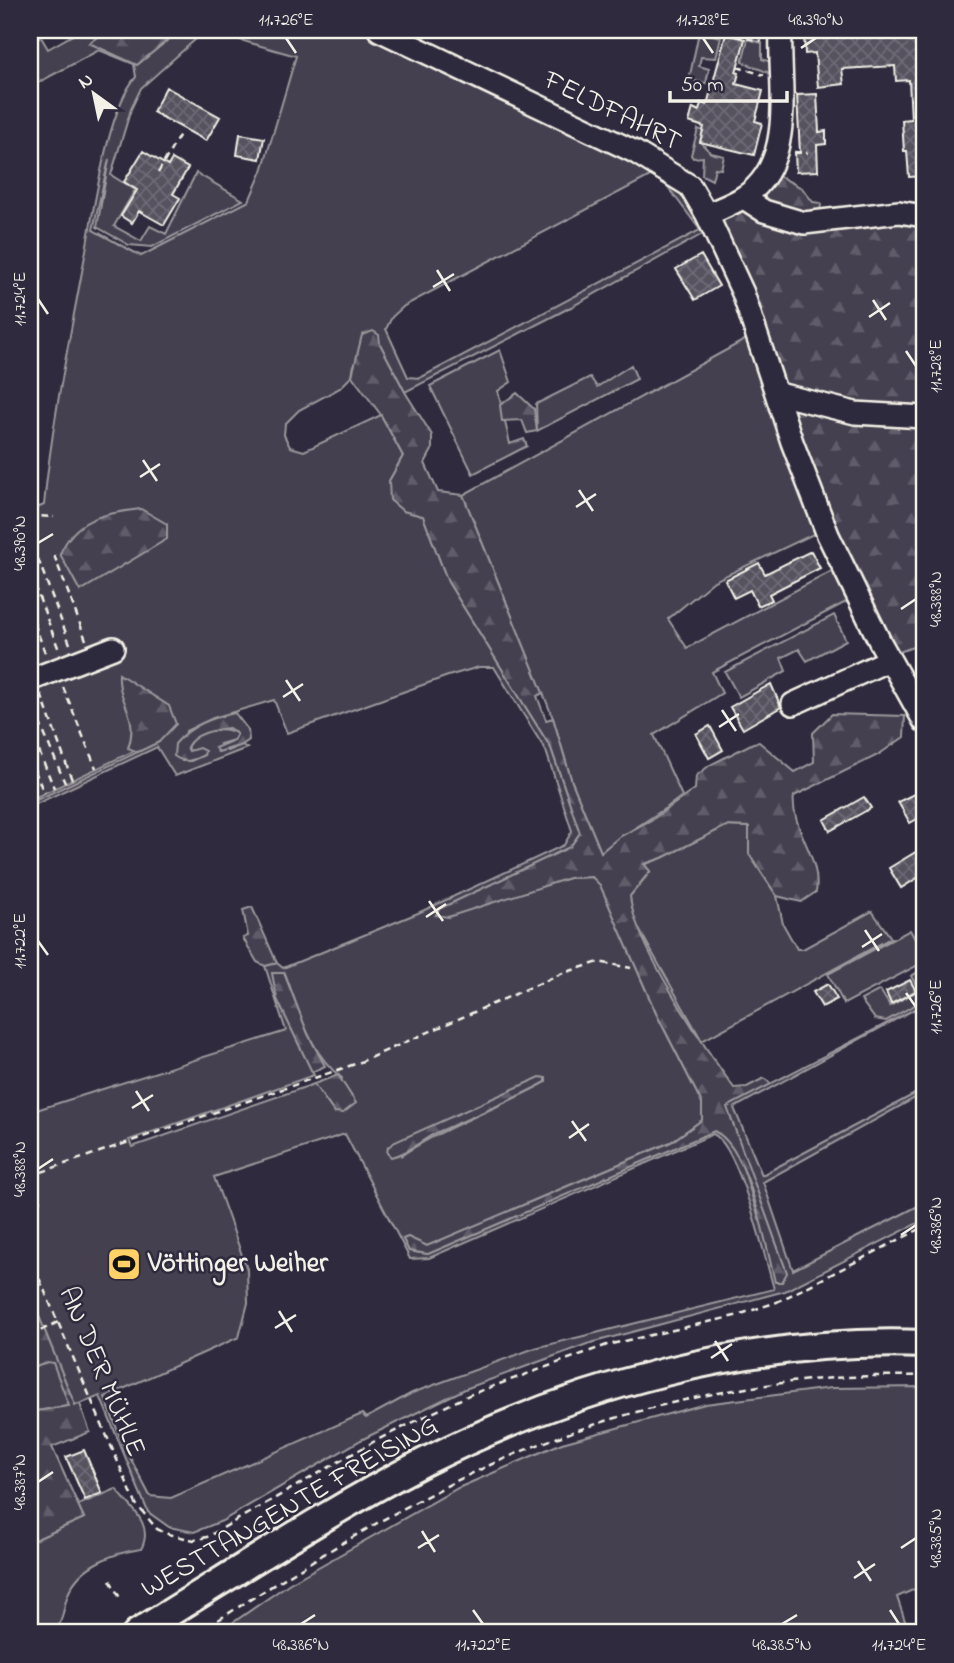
<svg xmlns="http://www.w3.org/2000/svg" width="954" height="1663" viewBox="0 0 954 1663" font-family="'Indie Flower',sans-serif">
	<style>
		.green { fill: #454050; stroke: #9c989c; stroke-width: 2; fill-rule: evenodd }
		.forest { fill: url(#forest-firs); stroke: #9c989c; stroke-width: 2 }
		.building { fill: url(#building-cross-hatch); stroke: #f4f1e8; stroke-width: 2 }
		.lines { fill: none; stroke-linecap: round; stroke-linejoin: round }
		.minor-casing { stroke: #f4f1e8; stroke-width: 26 }
		.major-casing { stroke: #f4f1e8; stroke-width: 32 }
		.path { stroke: #f4f1e8; stroke-width: 2.5; stroke-dasharray: 7 5; stroke-linecap: butt }
		.minor { stroke: #2f2a3d; stroke-width: 21 }
		.major { stroke: #2f2a3d; stroke-width: 26 }
		.ticks { fill: none; stroke: #f4f1e8; stroke-width: 2.5 }
		.labels { text-anchor: middle; dominant-baseline: central; stroke-width: 5; stroke-linejoin: round; paint-order: stroke }
		.street-label { font-size: 28px; fill: #f4f1e8; stroke: #2f2a3d }
		.poi-label { font-size: 28px; font-weight: bold; fill: #f4f1e8; stroke: #2f2a3d; text-anchor: start }
		.neatline { fill: none; stroke: #f4f1e8; stroke-width: 2.5 }
		.ticks-label { font-size: 18px; text-anchor: middle; fill: #f4f1e8 }
	</style>
	<defs>
		<pattern id="forest-firs" width="22" height="20" patternUnits="userSpaceOnUse" patternTransform="scale(1.75)"><rect width="22" height="20" fill="#454050"/><path d="M5 1l3.5 6h-7zM16 11l3.5 6h-7z" fill="#605c69"/></pattern>
		<pattern id="building-cross-hatch" width="8" height="8" patternUnits="userSpaceOnUse" patternTransform="scale(1.75)"><rect width="8" height="8" fill="#56525f"/><path d="M0 0l8 8M0 8l8-8" fill="none" stroke="#6f6b76"/></pattern>
	</defs>
	<rect width="100%" height="100%" fill="#2f2a3d"/>
	<filter id="ink" filterUnits="userSpaceOnUse"><feTurbulence type="fractalNoise" baseFrequency=".0143" numOctaves="2"/><feDisplacementMap in="SourceGraphic" scale="14" xChannelSelector="R" yChannelSelector="G"/><feConvolveMatrix kernelMatrix="1 2 1 2 8 2 1 2 1" color-interpolation-filters="sRGB"/></filter>
	<g filter="url(#ink)">
		<path class="green" d="M75,30h32l-17,13 48,21 42,-34h26l-65,58 -10,21 -20,66 24,15 -21,36 27,15 9,-15 16,8 30,-61 47,27 -91,47 -23,-2 -32,-18 12,-68 -16,71 48,26 108,-55 13,-30 34,-115 -56,-16 -6,-10h129l317,154 28,47 -137,76 -166,85 -25,-48 -26,21 -2,11 -12,12 -41,22 -14,14 -1,11 6,12 14,4 77,-36 22,41 -14,25 14,30 20,5 25,66 103,166 29,85 -10,14 -131,62 -3,6 133,-37 23,-1 8,7 56,129 46,90v17l-31,22 -244,104 -19,-9 -5,2 6,12 19,3 286,-123c30,13 34,61 46,89 9,18 18,35 27,53l-61,-166 198,-103 -190,104 28,67 162,-86v4l-161,89 30,88 131,-67v17l-139,71 -198,53 -122,45 -104,51 -139,81 -28,11 -25,-5 -21,-15 -48,-116 -20,8 -50,8v-300l256,-81 -21,-65 12,-3 6,5 135,-55 146,-68 8,-14 -26,-80 -52,-84h-15l-31,9 -161,57 -13,-33 -61,18 -27,13 -4,30h9l12,-6 -14,-3 -2,-5c8,-16 36,-23 50,-13l-3,6 -14,4 7,7 15,-6 5,3 -72,28 -18,-29 -127,60v-4l129,-61 -23,-56 -16,-11 24,64 -8,11 -106,50v-289l14,-6c8,-83 25,-163 40,-244 9,-46 23,-152 52,-184l-2,-13 -35,-14 -69,37v-44l11,-6 7,12 28,-16zM659,175l41,55 -280,148 -12,-1 -22,-48 6,-12 12,-11 246,-130zM285,973c14,37 24,80 57,105l-8,34 -20,-28 -182,63 -3,-7 185,-65 -37,-76zM546,1082c-48,27 -98,43 -144,73l5,-18zM345,1134l65,125 19,-1 284,-124c26,11 52,125 61,155l-239,59 -123,45 -46,25 -4,-4 -191,84 -21,-2 -28,-54 -17,-45 134,-60 9,-34 -1,-34 -33,-92z
			M699,32l22,5 -5,21 -15,-1 -2,9 10,3 -3,14 -17,-3z
			M748,39l14,4v16l12,4v12l-32,-13z
			M698,129l5,2 -3,11 11,11 13,3 -3,13 -6,-1 -3,12 -10,-5 1,-18 -10,1 -2,-3z
			M750,337l68,195 -104,49 -46,38 19,29 147,-78 14,31 -136,71 10,21 -68,42 28,61c-26,21 -56,35 -81,57l-29,-71 -19,-64 -90,-223z
			M500,350l11,32 -13,9 12,53 14,-5 3,7 -54,28 -43,-88z
			M631,365l6,14 -100,52 -1,-27 54,-27 7,10z
			M834,615l12,25 -39,21 -8,-12 -18,9 5,13 -47,26 -14,-25z
			M726,826l23,1v27l28,42 6,28 14,25h6l69,-38 19,27 -189,103 -71,-126 -1,-19 20,-24 -7,-7 19,-7z
			M910,930l14,25v7l-80,42 -16,-30z
			M924,969v31l-38,21 -11,-2 -14,-19 19,-10 10,16 29,-16 -8,-14z
			M924,1387v198l-27,12 12,36h-691l72,-50 168,-95 104,-45 143,-39 126,-16z
			M116,1489c13,17 39,35 25,60 -27,4 -60,15 -72,43 -6,13 -5,30 -15,41h-24v-91l54,-24 -6,-13z"/>
		<path class="forest" d="M107,30h73l-43,35 -48,-22z
			M773,173l29,15 11,14 8,1 -1,10 -28,1 -31,-13z
			M737,209l187,12v422l-33,12 -53,-111 -117,-321 5,-8z
			M373,331l6,4 1,9 25,48 27,43v15l-7,13 13,29 25,3 80,198 -6,3 9,24 7,-2 19,64 29,70 18,-15 34,-18 42,-30 1,-13 14,-11 43,-22 6,-1 36,30 19,-10 -1,-29 19,-19 73,2 -1,21 -26,18 -84,41c-4,33 28,61 22,96l-15,10 -24,-6 -28,-42v-27l-23,-1 -64,32 -18,6 6,7 -20,25c3,45 75,152 104,192l13,-1 17,-9 7,6 -44,23 60,166 -5,9h-7c-9,-36 -26,-136 -61,-151l-286,123 -19,-3 -6,-12 5,-2 19,9 244,-104 31,-22v-17l-46,-90 -56,-128 -8,-8 -23,1 -121,39 -12,-2 3,-6 131,-62 10,-14 -29,-85 -103,-166 -25,-66 -20,-5 -13,-11 -1,-19 14,-25 -22,-41 -29,-39 10,-41z
			M517,393l17,16 3,22 -10,2 -5,-13 -20,1 -2,-16z
			M141,509l26,15v15l-87,52 -20,-37c16,-38 46,-40 81,-45z
			M119,674l50,32 7,18 -17,18 -21,10 -10,-4c12,-33 -11,-46 -9,-74z
			M235,713l13,17 1,10 -7,5 -24,7 -3,-4 19,-8 3,-6 -8,-6c-15,2 -35,5 -42,19l2,4 10,-3 6,3 -1,4c-12,6 -19,9 -30,1l1,-12c16,-19 36,-26 60,-31z
			M252,907l25,56 -12,3 -8,-4 -14,-24 5,-2 -5,-26z
			M272,973h12l24,61 17,32 -13,6 -35,-73z
			M338,1075l18,28 -13,10 -9,-1 -20,-28z
			M540,1077l6,1v4c-35,19 -70,33 -106,49 -18,8 -30,22 -49,26l-4,-4 1,-6 7,-5z
			M30,1294l45,111 5,-1 10,28 -38,15 32,71 -54,24v-130l39,-6 -16,-43 -6,-1 -17,8z"/>
		<path class="building" d="M804,30h37v7l31,-1 -1,-6h53v146l-15,1 -2,-26h-3l-2,-31 9,-1 -2,-39 -13,1 -1,-15 -53,3 2,15 -26,3 -3,-34 -10,1z
			M726,34l19,5 -9,33 3,1 -3,11 27,7 -8,30 7,2 -8,32 -54,-13 4,-15 -15,-5 4,-14 6,3 2,-8 6,2z
			M166,87l54,30 -14,24 -53,-29z
			M817,94l2,38 7,-1v13l-9,1 1,26 -22,1 -1,-19h5l-3,-58z
			M240,134l24,4 -4,21 -23,-4z
			M143,151l25,15 4,-7 16,9 -15,26 7,4 -16,27 -25,-14 -7,12 -11,-7 16,-26 -13,-8z
			M701,255l18,31 -24,14 -19,-31z
			M811,551l9,17 -51,26 3,6 -14,6 -8,-16 -16,8 -9,-18 34,-17 6,11z
			M771,684l10,23 -38,22 -13,-22z
			M710,726l13,24 -14,8 -13,-24z
			M924,789v26l-14,8 -12,-21z
			M864,797l7,11 -41,23 -6,-11z
			M924,847v27l-23,14 -12,-20z
			M910,980l6,11 -25,13 -5,-12z
			M828,984l9,15 -15,8 -9,-15z
			M84,1450l18,43 -17,7 -19,-43z"/>
		<g class="lines">
			<g class="minor-casing">
				<path id="minor" d="M379,30l256,122 55,34 17,29 36,78 49,149 36,93 52,107 44,79
					M744,198l20,13 40,12 95,-11 25,4
					M707,215c11,-6 24,-10 35,-17 56,-34 36,-114 39,-168
					M779,394l76,19 69,4
					M30,680l83,-32
					M793,704l96,-44"/>
			</g>
			<g class="major-casing">
				<path id="major" d="M137,1633c95,-58 188,-120 287,-171 152,-77 329,-125 500,-118"/>
			</g>
			<path class="path" d="M735,36l27,5
				M737,67l27,8
				M794,152l14,1
				M158,173l22,-39
				M30,519l9,-3 15,1
				M54,555l32,85
				M38,559l32,85
				M30,574l29,76
				M30,612l16,43
				M30,647l4,13
				M63,687l33,81
				M41,694l31,86
				M30,700l35,83
				M30,729l24,59
				M30,759l14,34
				M30,1176l328,-113 205,-90 36,-11 32,6
				M31,1176l9,26
				M30,1257l106,247 21,25 11,5 26,6 13,-3 168,-96 94,-46 138,-50 128,-29 42,-14 147,-75
				M30,1336l30,-15
				M110,1580l10,18
				M198,1633c90,-58 182,-116 279,-162 138,-65 295,-99 447,-95"/>
			<use href="#minor" class="minor"/>
			<use href="#major" class="major"/>
		</g>
	</g>
	<path class="ticks" d="M286,38l10,15M703,38l10,15M801,48l15,-10M437,270l13,21M433,287l21,-13M38,299l10,15M873,300l13,20M869,317l21,-14M906,351l10,15M143,460l14,21M140,477l20,-13M579,490l14,21M576,507l20,-13M38,543l15,-9M901,609l15,-10M286,680l14,21M283,697l20,-13M722,710l14,21M719,727l20,-13M429,901l14,20M426,917l20,-13M865,930l14,21M38,941l10,14M862,947l20,-13M906,993l10,14M136,1091l13,20M132,1108l21,-13M572,1121l14,20M569,1138l20,-14M38,1169l15,-10M901,1235l15,-10M279,1311l13,21M275,1328l21,-13M715,1341l13,20M711,1358l21,-14M38,1482l15,-10M422,1531l13,21M418,1548l21,-13M901,1548l15,-10M858,1561l13,20M854,1578l21,-14M473,1610l10,14M890,1610l9,14M301,1624l14,-9M782,1624l15,-9"/>
	<defs>
		<g id="stadium-square" transform="scale(1.75)"><rect x="-9" y="-9" width="18" height="18" rx="4" fill="#ffd166" stroke="#2f2a3d"/><path d="M0-5a6.5 5 0 1 0 0 10a6.5 5 0 1 0 0-10ZM-3.5-1.8h7v3.6h-7Z" fill="#111"/></g>
	</defs>
	<g fill-rule="evenodd">
		<use href="#stadium-square" x="124" y="1264"/>
	</g>
	<g class="labels">
		<g class="street-label">
			<text transform="translate(612 112) rotate(26)">FELDFAHRT</text>
			<text transform="translate(101 1372) rotate(67)">AN DER MÜHLE</text>
			<text transform="translate(290 1508) rotate(-30)">WESTTANGENTE FREISING</text>
		</g>
		<g class="poi-label">
			<text x="148" y="1264">Vöttinger Weiher</text>
		</g>
	</g>
	<rect width="954" height="1663" fill="none" stroke="#2f2a3d" stroke-width="77"/>
	<g transform="translate(94 94) rotate(327)" stroke="#2f2a3d" stroke-width="5" paint-order="stroke">
	<path d="M0-5L12 26L0 18L-12 26Z" fill="#f4f1e8"/>
	<text y="-10" font-size="19" font-weight="bold" text-anchor="middle" fill="#f4f1e8">N</text>
	</g>
	<path d="M670 91v10h117v-10" fill="none" stroke="#f4f1e8" stroke-width="3.5"/>
	<text x="681" y="91" font-size="21" fill="#f4f1e8" stroke="#2f2a3d" stroke-width="5" paint-order="stroke">50 m</text>
	<rect x="38" y="38" width="878" height="1586" class="neatline"/>
	<g class="ticks-label">
		<text x="286" y="25">11.726°E</text>
		<text x="703" y="25">11.728°E</text>
		<text x="816" y="25">48.390°N</text>
		<text transform="translate(19 299) rotate(-90)" y="6">11.724°E</text>
		<text transform="translate(935 366) rotate(-90)" y="6">11.728°E</text>
		<text transform="translate(19 543) rotate(-90)" y="6">48.390°N</text>
		<text transform="translate(935 599) rotate(-90)" y="6">48.388°N</text>
		<text transform="translate(19 941) rotate(-90)" y="6">11.722°E</text>
		<text transform="translate(935 1007) rotate(-90)" y="6">11.726°E</text>
		<text transform="translate(19 1169) rotate(-90)" y="6">48.388°N</text>
		<text transform="translate(935 1225) rotate(-90)" y="6">48.386°N</text>
		<text transform="translate(19 1482) rotate(-90)" y="6">48.387°N</text>
		<text transform="translate(935 1538) rotate(-90)" y="6">48.385°N</text>
		<text x="301" y="1650">48.386°N</text>
		<text x="483" y="1650">11.722°E</text>
		<text x="782" y="1650">48.385°N</text>
		<text x="899" y="1650">11.724°E</text>
	</g>
</svg>
